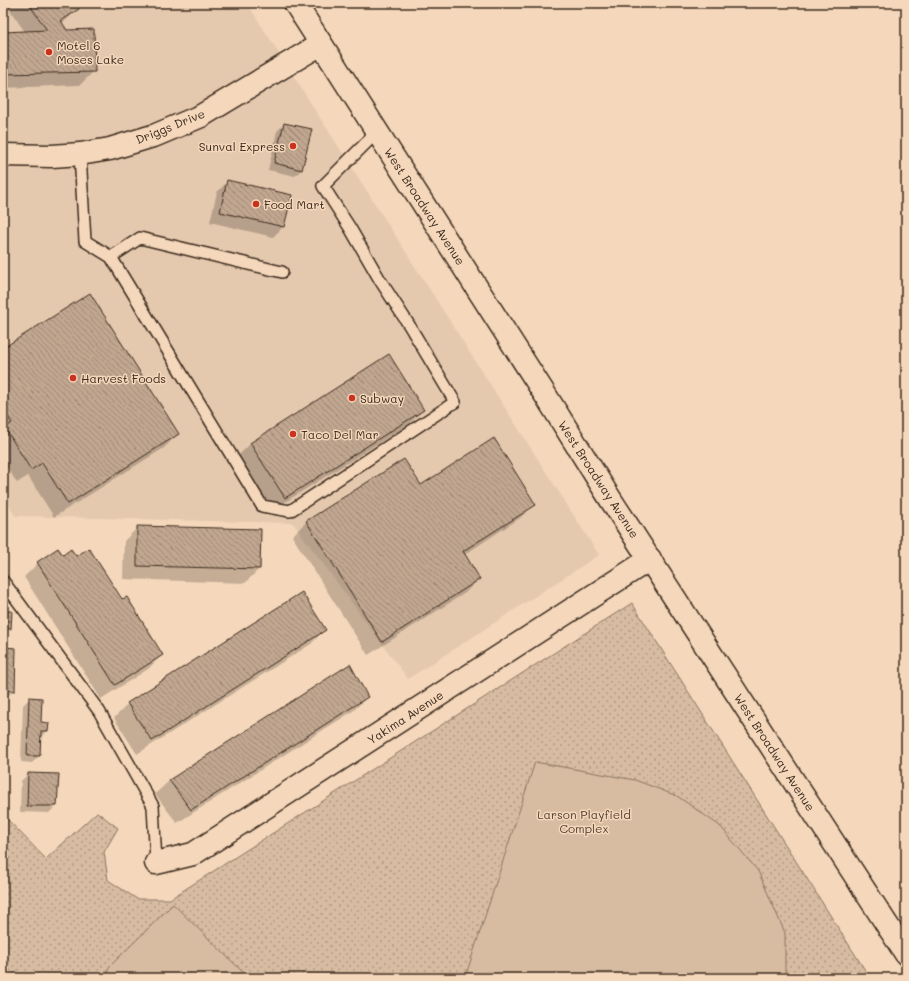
<svg xmlns="http://www.w3.org/2000/svg" width="909" height="981" viewBox="0 0 909 981" font-family="Mali,sans-serif">
	<style>
		.built { fill: #e5c9ae }
		.grass { fill: url(#grass-dots); stroke: #897360 }
		.garden { fill: #d7bca2; stroke: #897360 }
		.shadow { fill: #0003 }
		.building { fill: url(#building-back-hatch); stroke: #3b2a1e }
		.lines { fill: none; stroke-linecap: round; stroke-linejoin: round }
		.lane-casing { stroke: #3b2a1e; stroke-width: 14 }
		.street-casing { stroke: #3b2a1e; stroke-width: 25 }
		.secondary-casing { stroke: #3b2a1e; stroke-width: 25 }
		.primary-casing { stroke: #3b2a1e; stroke-width: 25 }
		.lane { stroke: #f5d8bb; stroke-width: 11 }
		.street { stroke: #f5d8bb; stroke-width: 22 }
		.secondary { stroke: #f5d8bb; stroke-width: 22 }
		.primary { stroke: #f5d8bb; stroke-width: 22 }
		.poi-dot { fill: #c8321e; stroke: #f5d8bb; stroke-width: 1.5 }
		.labels { text-anchor: middle; dominant-baseline: central; stroke-width: 3; stroke-linejoin: round; paint-order: stroke }
		.poi-label { font-size: 12px; fill: #3b2a1e; stroke: #f5d8bb; text-anchor: start }
		.street-label { font-size: 12px; fill: #3b2a1e; stroke: #f5d8bb }
		.park-label { font-size: 12px; fill: #524032; stroke: #f5d8bb }
	</style>
	<defs>
		<pattern id="grass-dots" width="8" height="8" patternUnits="userSpaceOnUse"><rect width="8" height="8" fill="#d7bca2"/><path d="M2 2h.1M6 6h.1" fill="none" stroke="#b09983" stroke-width="1.8" stroke-linecap="round"/></pattern>
		<pattern id="building-back-hatch" width="6" height="6" patternUnits="userSpaceOnUse"><rect width="6" height="6" fill="#c1a790"/><path d="M-1 5l2 2M0 0l6 6M5-1l2 2" fill="none" stroke="#9e8875"/></pattern>
	</defs>
	<rect width="100%" height="100%" fill="#f5d8bb"/>
	<filter id="ink" filterUnits="userSpaceOnUse"><feTurbulence type="fractalNoise" baseFrequency=".025" numOctaves="2"/><feDisplacementMap in="SourceGraphic" scale="8" xChannelSelector="R" yChannelSelector="G"/><feConvolveMatrix kernelMatrix="1 2 1 2 8 2 1 2 1" color-interpolation-filters="sRGB"/></filter>
	<g filter="url(#ink)">
		<path class="built" d="M3,3h244l352,552 -191,124 -115,-156 -278,-7 -12,-22z"/>
		<path class="grass" d="M632,603l238,375h-867v-159h4l39,40 51,-47 21,16 -14,24 4,28 29,19h33z"/>
		<path class="garden" d="M535,762l100,18 42,16 43,30 38,45 27,62v45h-320z
			M173,904l76,74h-144l5,-12z"/>
		<path class="shadow" d="M5,3h69l4,6 -16,15 32,47 -14,14 -77,3v-55l22,-1z
			M284,124l18,45 -7,7 -27,-6 9,-39z
			M228,181l56,45 -11,11 -63,-15 7,-30z
			M3,349l175,85 -14,14 -110,69 -26,-41 -11,7 -14,-22z
			M423,410l-14,14 -138,87 -34,-54 14,-14z
			M404,460l16,26 114,18 -14,14 -56,37 15,24 -14,14 -97,62 -76,-119 14,-14z
			M138,527l121,42 -14,14 -122,-4 1,-38z
			M62,556l60,45 40,54 -14,14 -47,30 -77,-122 14,-14z
			M3,612l7,16 -7,8z
			M324,630l-13,14 -174,110 -23,-36 14,-14z
			M3,648l11,42 -9,9 -2,26z
			M350,666l17,31 -14,14 -176,112 -22,-29 14,-13z
			M30,698l10,25 7,8 -7,7 -1,18 -7,7 -11,-1 2,-57z
			M28,774l30,1 -2,31 -7,7 -29,-1 1,-31z"/>
		<path class="building" d="M28,3h47l4,6 -18,12 6,9 27,-1 1,43 -92,2v-42l44,-2z
			M284,123l28,6 -10,41 -28,-7z
			M227,180l65,15 -8,32 -64,-15z
			M90,293l89,141 -111,70 -26,-41 -11,7 -26,-42 7,-5 -9,-14v-61z
			M389,354l35,56 -139,88 -35,-55z
			M494,438l42,67 -73,46 17,28 -98,63 -76,-121 98,-62 17,26z
			M137,526l124,3 -1,40 -123,-3z
			M58,548l5,7 8,-6 5,7 13,-8 33,51 5,-2 36,58 -48,30 -78,-123z
			M302,592l24,38 -174,111 -25,-38z
			M3,611h9l-1,18 -8,-1z
			M3,647l13,1 -1,43 -9,-1 -1,35h-2z
			M350,664l18,33 -177,113 -22,-30z
			M29,697l13,1 -1,24 8,1 -1,8h-7l-1,25h-13z
			M28,773l31,1 -2,32h-30z"/>
		<g class="lines">
			<g class="lane-casing">
				<path id="lane" d="M80,154l5,87 26,16 151,249 28,5 165,-109 -46,-77 -29,-45 -30,-52 -27,-42 54,-54
					M111,257l29,-19 142,34
					M3,581l96,130 54,95 3,57"/>
			</g>
			<g class="street-casing">
				<path id="street" d="M156,863l37,-9 457,-295"/>
			</g>
			<g class="secondary-casing">
				<path id="secondary" d="M3,155l49,1 28,-2 30,-5 46,-14 45,-19 120,-72"/>
			</g>
			<g class="primary-casing">
				<path id="primary" d="M295,3l251,393 65,104 295,454"/>
			</g>
			<use href="#lane" class="lane"/>
			<use href="#street" class="street"/>
			<use href="#secondary" class="secondary"/>
			<use href="#primary" class="primary"/>
		</g>
	</g>
	<g class="poi-dot">
		<circle cx="49" cy="52" r="4"/>
		<circle cx="293" cy="146" r="4"/>
		<circle cx="256" cy="204" r="4"/>
		<circle cx="73" cy="378" r="4"/>
		<circle cx="352" cy="398" r="4"/>
		<circle cx="293" cy="434" r="4"/>
	</g>
	<g class="labels">
		<g class="poi-label">
			<text x="57" y="45">Motel 6<tspan x="57" dy="14">Moses Lake</tspan></text>
			<text x="285" y="146" text-anchor="end">Sunval Express</text>
			<text x="264" y="204">Food Mart</text>
			<text x="81" y="378">Harvest Foods</text>
			<text x="360" y="398">Subway</text>
			<text x="301" y="434">Taco Del Mar</text>
		</g>
		<g class="street-label">
			<text transform="translate(170 126) rotate(-22)">Driggs Drive</text>
			<text transform="translate(425 206) rotate(57)">West Broadway Avenue</text>
			<text transform="translate(599 479) rotate(57)">West Broadway Avenue</text>
			<text transform="translate(405 717) rotate(-33)">Yakima Avenue</text>
			<text transform="translate(775 752) rotate(57)">West Broadway Avenue</text>
		</g>
		<g class="park-label">
			<text x="584" y="814">Larson Playfield<tspan x="584" dy="14">Complex</tspan></text>
		</g>
	</g>
	<rect width="909" height="981" fill="none" stroke="#f5d8bb" stroke-width="16"/>
	<rect x="8" y="8" width="893" height="965" fill="none" stroke="#3b2a1e" stroke-width="1.5" filter="url(#ink)"/>
</svg>
